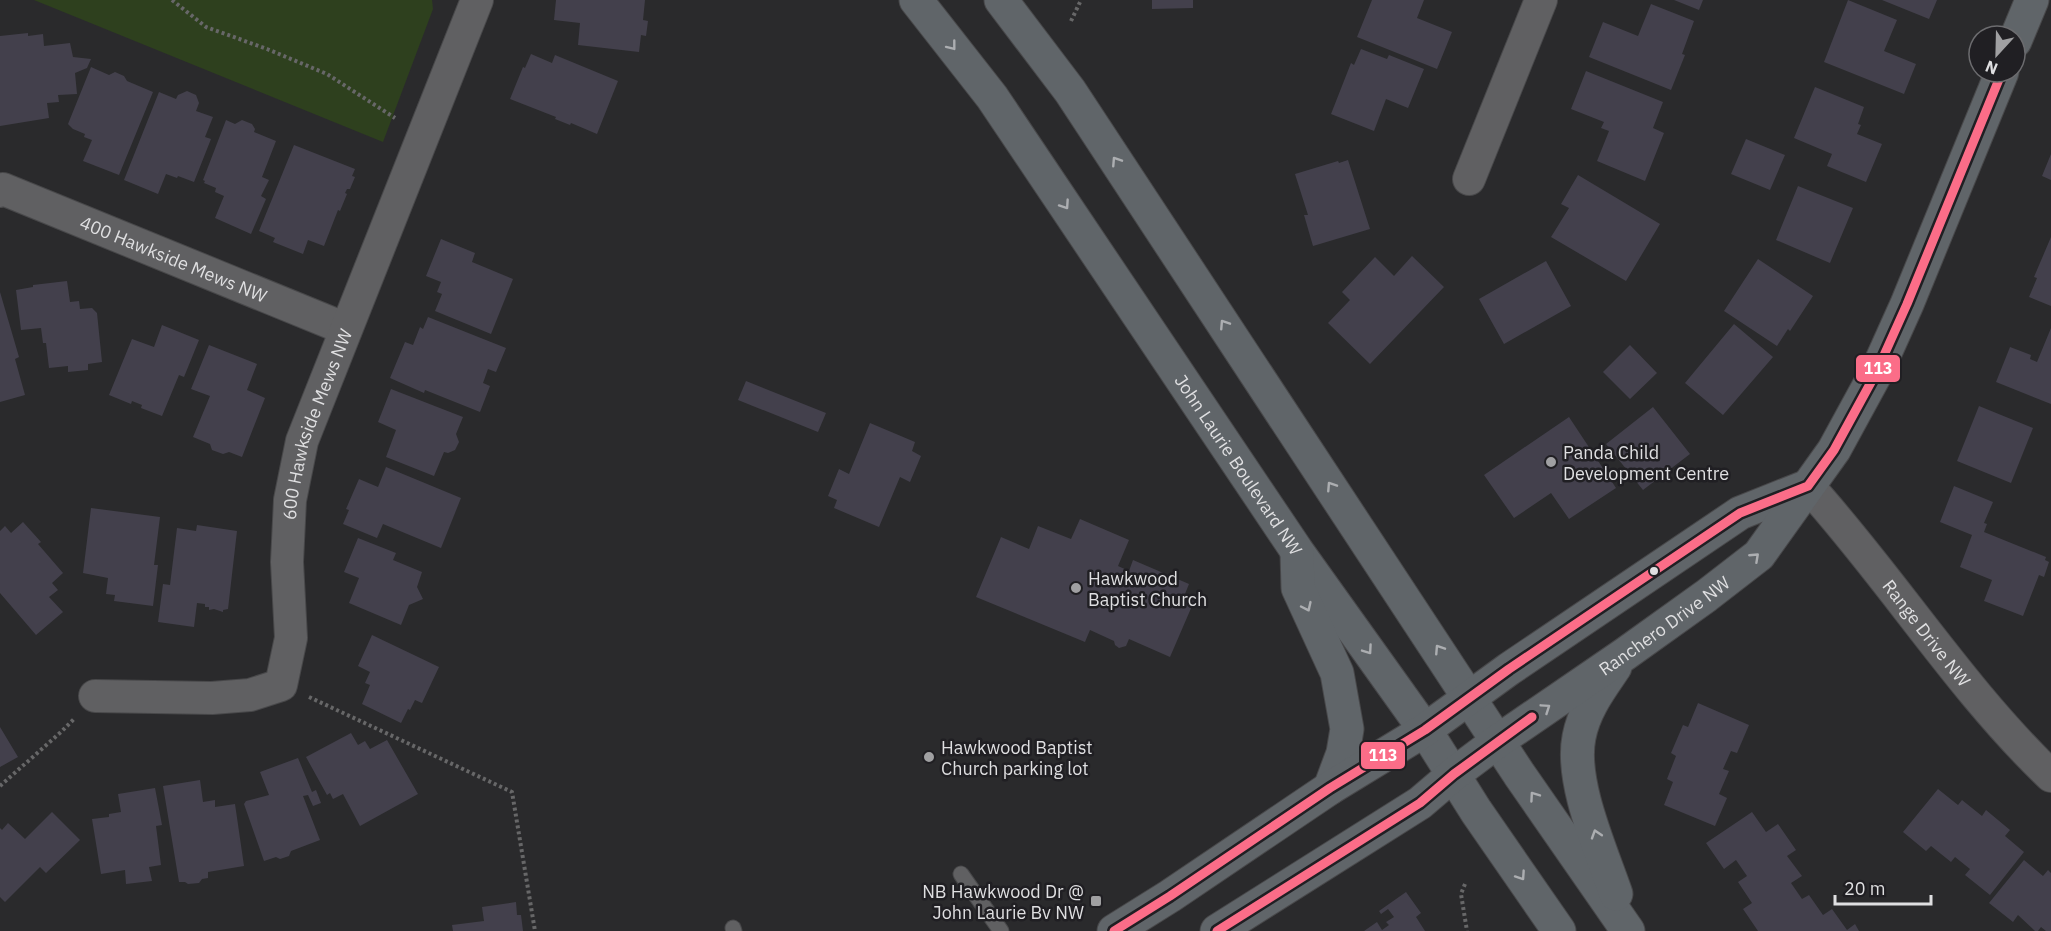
<svg xmlns="http://www.w3.org/2000/svg" width="2051" height="931" viewBox="0 0 2051 931" font-family="'IBM Plex Sans',sans-serif">
	<style>
		.green { fill: #2e401e }
		.building { fill: #43404c }
		.lines { fill: none; stroke-linecap: round; stroke-linejoin: round }
		.lane-casing { stroke: #48484a; stroke-width: 17 }
		.street-casing { stroke: #48484a; stroke-width: 34 }
		.secondary-casing { stroke: #48484a; stroke-width: 35 }
		.path { stroke: #676768; stroke-width: 4; stroke-dasharray: 3 3; stroke-linecap: butt }
		.lane { stroke: #606062; stroke-width: 15 }
		.street { stroke: #606062; stroke-width: 32 }
		.secondary { stroke: #606569; stroke-width: 33 }
		.bus-1-casing { stroke: #201f23; stroke-width: 14 }
		.bus-1 { stroke: #fb6d88; stroke-width: 9 }
		.oneway { stroke: #acaeb1 }
		.poi-dot { fill: #a0a0a2; stroke: #201f23; stroke-width: 2 }
		.bus-dot { fill: #dfdfe1; stroke: #201f23; stroke-width: 2 }
		.labels { text-anchor: middle; dominant-baseline: central; stroke-width: 5; stroke-linejoin: round; paint-order: stroke }
		.street-label { font-size: 18px; fill: #dfdfe1; stroke: #201f23 }
		.poi-label { font-size: 18px; fill: #dfdfe1; stroke: #201f23; text-anchor: start }
		.line-badge { stroke: #201f23; stroke-width: 2 }
		.badge-label { font-size: 16px; text-anchor: middle; font-weight: bold; fill: #fff }
	</style>
	<rect width="100%" height="100%" fill="#2a2a2c"/>
	<path class="green" d="M34,0h398l1,9 -50,133z"/>
	<path class="building" d="M556,0h89l-2,20 5,1 -2,15 -5,-1 -2,17 -61,-7 2,-22 -26,-3z
		M1152,0h41v8l-41,1z
		M1372,0h52l-7,18 35,14 -15,37 -80,-32z
		M1674,0h29l-4,10z
		M1848,0l49,20 -13,31 32,13 -12,30 -80,-32z
		M1882,0h55l-8,19z
		M1651,4l43,17 -12,33 3,1 -14,35 -82,-33 14,-35 35,14z
		M28,33v3l15,-2 1,12 26,-3 3,14 18,2 -4,9 -12,5 2,21 -19,1 1,7 -12,1 2,15 -49,8v-90z
		M1361,49l26,10 2,-4 35,14 -16,39 -22,-9 -12,32 -43,-17 20,-51 3,2z
		M531,54l21,9 3,-8 63,26 -21,53 -26,-11 -1,2 -15,-6 1,-2 -46,-18 13,-32 2,1z
		M91,67l18,8 6,-3 9,4 3,5 26,11 -34,83 -36,-14 9,-21 -8,-3 1,-3 -12,-5 -5,-5z
		M1586,71l77,31 -10,26 11,5 -19,48 -48,-20 12,-30 -8,-3 3,-6 -33,-13z
		M1815,87l49,20 -6,17 3,1 -4,9 25,10 -16,38 -39,-16 5,-12 -38,-16z
		M187,91l9,4 3,8 -3,8 17,6 -8,20 6,2 -17,43 -16,-6 -1,2 -11,-4 -8,20 -34,-14 35,-88 17,7 2,-4z
		M226,120l9,4 7,-4 10,4 3,5 -1,3 22,9 -14,36 7,3 -8,16 5,3 -15,35 -36,-16 9,-22 -9,-4 1,-4 -12,-5 1,-2 -2,-1z
		M1746,139l39,16 -15,35 -39,-16z
		M294,145l61,24 -3,7 3,1 -5,12h-3l-2,4 2,1 -7,17 -2,-1 -14,36 -16,-6 -5,14 -30,-12 2,-4 -16,-7z
		M2051,154v26l-9,-4z
		M1348,160l22,69 -57,17 -9,-31h4l-13,-41 43,-13 1,2z
		M1578,175l82,49 -34,57 -75,-44 18,-29 -8,-4z
		M1798,186l55,22 -23,55 -54,-23z
		M2051,237v69l-22,-9 8,-19 -3,-1z
		M441,239l34,14 -3,9 41,17 -22,55 -56,-23 7,-17 -5,-2 4,-10 -15,-6z
		M1412,256l32,31 -74,77 -42,-41 22,-23 -8,-8 33,-35 19,19z
		M1758,259l55,37 -23,35 -2,-2 -11,17 -53,-35z
		M1546,261l25,45 -67,38 -25,-45z
		M67,281l3,21 9,-1 1,8 12,-1 5,5 5,49 -14,2v6l-20,2v-6l-19,2 -3,-25h-3l-2,-15 -20,2 -5,-40 17,-3v-2z
		M0,292l19,65 -4,2 10,36 -25,7z
		M428,317l78,31 -10,24 -8,-3 -5,14 7,3 -10,26 -55,-22 -1,3 -34,-15 15,-36 8,3 7,-18 3,2z
		M1734,324l39,33 -50,58 -38,-32z
		M162,325l37,15 -15,37 -5,-2 -17,41 -21,-8 1,-3 -10,-4 -1,3 -22,-9 23,-56 22,8z
		M2051,328v76l-55,-22 14,-35 21,8 -1,4 7,3z
		M209,345l48,19 -10,26 18,8 -23,59 -13,-5 -6,2 -11,-4 -2,-6 -17,-7 17,-41 -19,-7z
		M1630,345l27,28 -27,26 -27,-27z
		M746,381l80,32 -8,19 -80,-32z
		M391,389l72,28 -7,17 3,8 -4,8 -7,3 -4,-1 -10,24 -48,-19 10,-27 -18,-8z
		M1979,406l54,22 -22,55 -54,-22z
		M1653,407l37,47 -47,36 -37,-46z
		M1569,417l47,71 -47,31 -18,-26 -37,25 -30,-43z
		M870,423l45,19 -3,9 9,5 -11,26 -10,-5 -21,50 -45,-19 3,-8 -9,-4 11,-27 10,5z
		M386,467l75,31 -20,50 -58,-24 -6,14 -34,-14 6,-14 -3,-1 13,-30 19,8z
		M1954,486l39,16 -9,21 3,1 -3,8 62,25 -1,3 4,2 -5,15 -5,-2 -16,41 -39,-15 8,-21 -32,-13 12,-32 -32,-13z
		M91,508l69,9 -6,48h4l-5,41 -39,-5 1,-6 -9,-1 2,-16 -25,-5z
		M1080,519l49,21 -11,26 11,5 4,-11 56,24 -4,10 10,5 -25,58 -41,-18 -3,7 -7,2 -4,-3 -1,-4 -24,-11 -5,12 -109,-45 25,-60 28,12 9,-23 33,13z
		M23,522l18,20 -3,2 25,29 -11,10 6,7 -9,7 14,15 -27,23 -36,-42v-62l5,-5 6,7z
		M197,525l40,6 -9,78 -5,1v2l-9,-3 -5,1v-3h-4v-3l-8,-1 -3,24 -36,-5 5,-38 7,1 7,-57 19,3z
		M358,538l38,15 -3,7 29,12 -5,15 6,12 -14,6 -8,20 -52,-22 10,-25 -15,-6z
		M372,635l67,32 -17,36 -7,-3 -5,10 -2,-1 -7,14 -39,-19 8,-19 -5,-2 5,-11 -12,-6z
		M1698,703l51,22 -12,28 -6,-2 -8,18 6,2 -10,23 8,4 -12,28 -51,-21 9,-23 -6,-3 9,-23 -5,-3 12,-28 5,2z
		M0,727l18,30 -18,10z
		M351,733l7,12 7,-4 5,8 17,-9 31,54 -58,32 -17,-32 -10,5 -3,-6 -3,2 -21,-38z
		M298,758l14,34 4,-2 5,13 -8,3 -5,-11 -5,1 17,44 -29,11 -2,5 -9,3 -4,-2 -12,4 -20,-57 2,-3 23,-6 -9,-23z
		M200,780l3,22 12,-2v7l20,-3 9,62 -36,6v6l-6,1 -3,4 -11,1 -3,-2h-6l-16,-96z
		M155,788l7,37 -6,1 5,39 -12,2 3,14 -26,3 -1,-14 -24,4 -9,-55 17,-2v-3l12,-2 -3,-18z
		M1938,789l20,16 4,-5 20,16 4,-6 24,20 -5,6 19,16 -34,43 -25,-20 5,-6 -15,-12 -4,5 -20,-16 -5,5 -23,-19z
		M52,812l28,28 -34,33 -6,-6 -35,35 -5,-5v-69l2,2 6,-7 17,16z
		M1752,812l14,20 12,-8 18,26 -9,6 15,20 -11,7 11,16 7,-4 14,20 9,-6 15,21 8,-6 4,7h-101l-15,-22 9,-6 -14,-21 9,-6 -11,-16 -12,9 -18,-26z
		M2024,860l19,16 5,-6 3,3v58h-5l-5,-4 -3,4h-3l-17,-16 -5,7 -24,-19z
		M1406,892l15,21 -5,4 9,14h-61l13,-9 5,8 7,-5 -3,-3 8,-5 -6,-8 -7,5 -2,-3z
		M516,902l1,13h4l2,16h-70l-1,-6 32,-4 -2,-14z"/>
	<g class="lines">
		<g class="lane-casing">
			<path id="lane" d="M961,874l40,57
				M733,928l1,3"/>
		</g>
		<g class="street-casing">
			<g id="street">
				<path d="M1469,179l72,-179"/>
				<path id="s1" d="M0,191l3,-2 343,140"/>
				<path id="s2" d="M1808,486c85,94 152,203 243,290"/>
				<path id="s3" d="M95,696l117,2 38,-3 31,-10 10,-47 -4,-76 3,-62 12,-59 175,-441"/>
			</g>
		</g>
		<g class="secondary-casing">
			<g id="secondary">
				<path id="s4" d="M916,0l76,97 305,454 128,179 51,81 83,120"/>
				<path d="M1001,0l69,91 449,683 109,157"/>
				<path d="M2015,41l17,-41"/>
				<path d="M1297,553l1,35 39,85 10,56 -4,24 -13,35"/>
				<path d="M1615,667c-15,22 -31,43 -36,70 -9,45 22,113 37,157"/>
				<path d="M1114,931l56,-35 160,-108 95,-58 84,-61 231,-156 68,-27"/>
				<path id="s5" d="M1217,931l203,-128 34,-29 44,-33 127,-87 81,-58 53,-41 75,-105 42,-77 31,-69 95,-232"/>
			</g>
		</g>
		<path class="path" d="M172,0l34,27 61,22 60,25 68,44
			M1071,21l10,-21
			M309,697l203,95 23,139
			M0,786l61,-54 13,-13
			M1465,884l-4,10 6,37"/>
		<use href="#lane" class="lane"/>
		<use href="#street" class="street"/>
		<use href="#secondary" class="secondary"/>
		<g class="bus-1-casing">
			<path id="bus-1" d="M1114,931l56,-35 160,-108 95,-58 84,-61 231,-156 68,-27 26,-36 42,-77 31,-69 95,-232
				M1217,931l203,-128 34,-29 78,-57"/>
		</g>
		<use href="#bus-1" class="bus-1"/>
	</g>
	<defs><path id="oneway-chevron" d="M-2-3.5L2.5 0L-2 3.5" fill="none" stroke-width="1.6" stroke-linecap="round" stroke-linejoin="round" transform="scale(1.5)"/></defs>
	<g class="oneway">
		<use href="#oneway-chevron" transform="translate(952 46) rotate(52)"/>
		<use href="#oneway-chevron" transform="translate(1116 161) rotate(-123)"/>
		<use href="#oneway-chevron" transform="translate(1065 205) rotate(56)"/>
		<use href="#oneway-chevron" transform="translate(1224 324) rotate(-123)"/>
		<use href="#oneway-chevron" transform="translate(1331 486) rotate(-123)"/>
		<use href="#oneway-chevron" transform="translate(1755 557) rotate(-43)"/>
		<use href="#oneway-chevron" transform="translate(1307 607) rotate(65)"/>
		<use href="#oneway-chevron" transform="translate(1439 649) rotate(-123)"/>
		<use href="#oneway-chevron" transform="translate(1368 650) rotate(55)"/>
		<use href="#oneway-chevron" transform="translate(1546 708) rotate(-34)"/>
		<use href="#oneway-chevron" transform="translate(1534 796) rotate(-125)"/>
		<use href="#oneway-chevron" transform="translate(1596 834) rotate(-108)"/>
		<use href="#oneway-chevron" transform="translate(1521 876) rotate(56)"/>
	</g>
	<g class="poi-dot">
		<circle cx="1551" cy="462" r="6"/>
		<circle cx="1076" cy="588" r="6"/>
		<circle cx="929" cy="757" r="6"/>
		<rect x="1090" y="895" width="12" height="12" rx="3"/>
	</g>
	<circle class="bus-dot" cx="1654" cy="571" r="5"/>
	<g class="labels">
		<g class="street-label">
			<text stroke="none"><textPath href="#s1" startOffset="188">400 Hawkside Mews NW</textPath></text>
			<text stroke="none"><textPath href="#s3" startOffset="454">600 Hawkside Mews NW</textPath></text>
			<text stroke="none"><textPath href="#s4" startOffset="566">John Laurie Boulevard NW</textPath></text>
			<text stroke="none"><textPath href="#s5" startOffset="542">Ranchero Drive NW</textPath></text>
			<text stroke="none"><textPath href="#s2" startOffset="189">Range Drive NW</textPath></text>
		</g>
		<g class="poi-label">
			<text x="1563" y="452">Panda Child<tspan x="1563" dy="21">Development Centre</tspan></text>
			<text x="1088" y="578">Hawkwood<tspan x="1088" dy="21">Baptist Church</tspan></text>
			<text x="941" y="747">Hawkwood Baptist<tspan x="941" dy="21">Church parking lot</tspan></text>
			<text x="1084" y="891" text-anchor="end">NB Hawkwood Dr @<tspan x="1084" dy="21">John Laurie Bv NW</tspan></text>
		</g>
	</g>
	<g class="line-badge">
		<rect x="1855" y="354" width="46" height="29" rx="6" fill="#fb6d88"/>
		<rect x="1360" y="741" width="46" height="29" rx="6" fill="#fb6d88"/>
	</g>
	<g class="badge-label">
		<text x="1878" y="374">113</text>
		<text x="1383" y="761">113</text>
	</g>
	<g transform="translate(1997 54) rotate(202)"><circle r="28" fill="#201f23" stroke="#6c6c6f" stroke-width="1.5"/>
	<path d="M0-4.5L10 22L0 15L-10 22Z" fill="#a0a0a2"/>
	<text y="-9" font-size="16" font-weight="bold" text-anchor="middle" fill="#dfdfe1">N</text>
	</g>
	<path d="M1835 895v9h96v-9" fill="none" stroke="#dfdfe1" stroke-width="3"/>
	<text x="1844" y="895" font-size="18" fill="#dfdfe1" stroke="#201f23" stroke-width="4.5" paint-order="stroke">20 m</text>
</svg>
